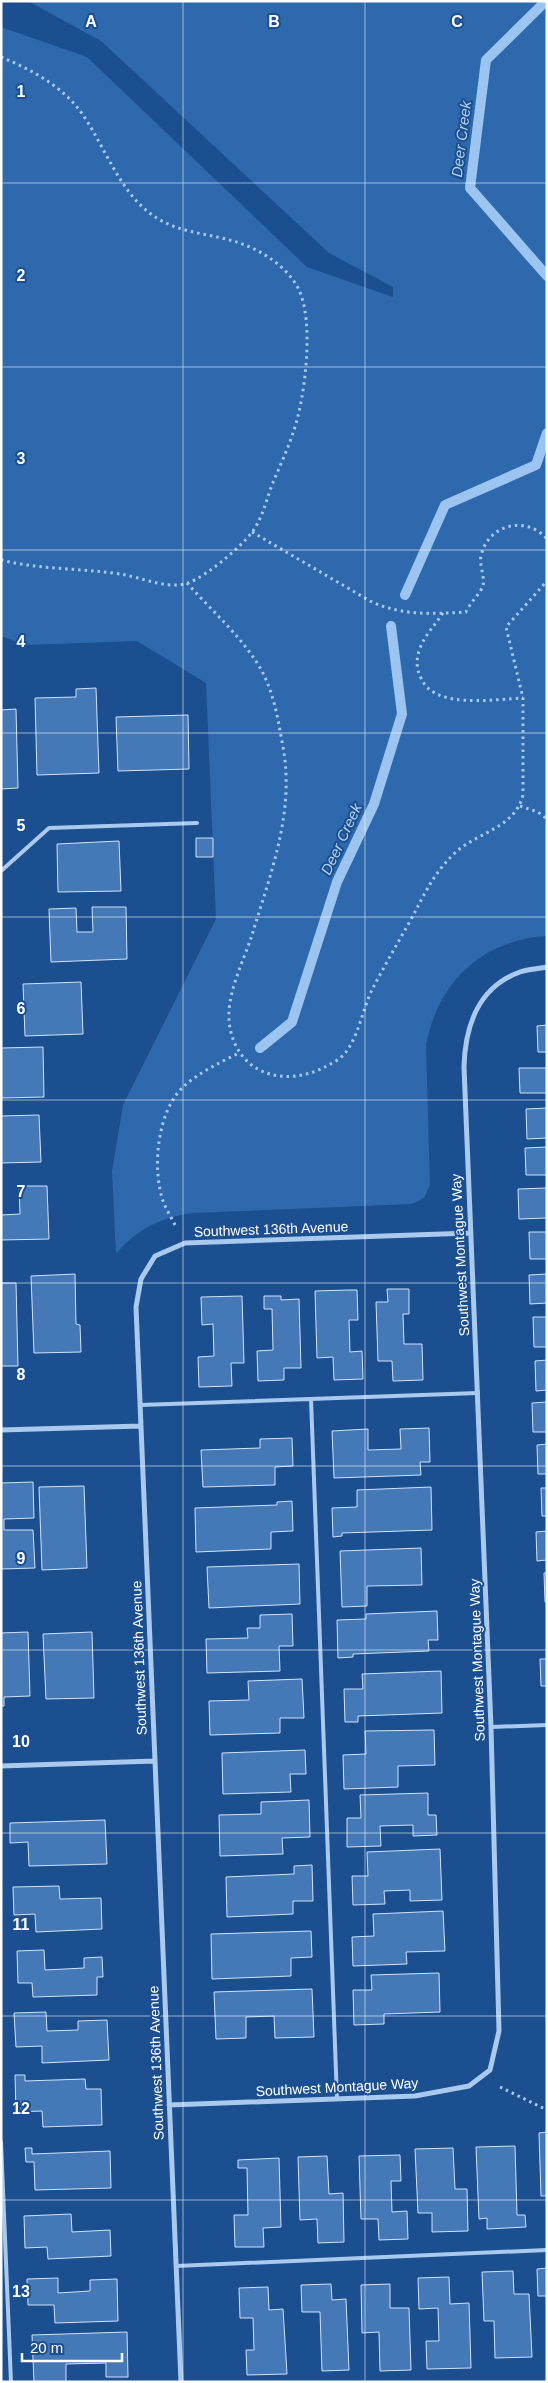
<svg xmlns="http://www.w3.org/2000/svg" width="548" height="2383" viewBox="0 0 548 2383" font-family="Arial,sans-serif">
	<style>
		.green { fill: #2e69ad }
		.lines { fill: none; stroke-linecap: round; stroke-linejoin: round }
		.stream { stroke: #9cc4f0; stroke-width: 10 }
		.building { fill: #4478b7; stroke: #cfe3fa }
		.path { stroke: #a9c9ee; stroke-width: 3; stroke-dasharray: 2.5 4; stroke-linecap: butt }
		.service { stroke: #a9c9ee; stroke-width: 4 }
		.minor { stroke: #a9c9ee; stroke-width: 5 }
		.grid { fill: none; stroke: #fff; stroke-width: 1; stroke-opacity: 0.55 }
		.labels { text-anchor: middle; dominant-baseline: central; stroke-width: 4; stroke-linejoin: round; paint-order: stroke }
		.street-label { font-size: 14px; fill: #fff; stroke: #1b4f8f }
		.water-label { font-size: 15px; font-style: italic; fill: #b5d3f5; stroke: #1b4f8f }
		.grid-label { font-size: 16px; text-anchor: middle; font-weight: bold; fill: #fff; stroke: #1b4f8f; stroke-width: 4; stroke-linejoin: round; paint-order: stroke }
	</style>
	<rect width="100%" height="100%" fill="#1b4f8f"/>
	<path class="green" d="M28,1h519v935c-65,4 -109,46 -121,109l4,140 -6,13 -12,6 -219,9c-32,4 -56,16 -77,41l-4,-83 11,-66 93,-186 -10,-236 -69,-42 -112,4 -24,-9v-609l86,30 220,210 86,30v-10l-64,-34 -228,-212z"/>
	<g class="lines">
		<path class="stream" d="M546,1l-60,59 -16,128 77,88
			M405,595l40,-90 91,-40 11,-32
			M260,1048l32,-26 45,-140 37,-78 28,-90 -11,-88"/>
	</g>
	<path class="building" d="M96,688l3,85 -62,2 -2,-77 41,-1v-8z
		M16,709l2,79 -17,1v-79z
		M188,715l1,54 -71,2 -2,-54z
		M196,838h17v19h-17z
		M119,841l2,50 -63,1 -1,-48z
		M92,907h34l1,52 -76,3 -2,-53 27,-1 1,24h16z
		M81,982l2,52 -58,2 -2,-52z
		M547,1025v27h-9l-1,-26z
		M43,1047l1,50 -43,1v-50z
		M519,1068h28v25h-27z
		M547,1108v30l-20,1 -1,-30z
		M39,1115l2,47 -40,1v-47z
		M547,1147v28h-21l-1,-27z
		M19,1186h28l2,53 -48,1v-25l19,-1z
		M547,1188v30l-28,1 -1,-30z
		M529,1232h18v27h-17z
		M75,1274l1,50 4,1 1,27 -47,1 -3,-77z
		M547,1274v29l-17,1 -1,-29z
		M1,1283h15l2,83h-17z
		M387,1289h22v25h-6l1,30h18l1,36 -30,1 -1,-20h-14l-2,-59h12z
		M348,1290h9l1,30h-9l1,32 12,-1 1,28 -29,1 -1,-23 -16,1 -2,-67z
		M242,1296l2,67h-13l1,23 -33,1 -1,-30 16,-1 -1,-32 -11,1 -1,-28z
		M264,1296h17v4l18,-1 2,69h-17v12l-26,1 -1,-30 16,-1 -1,-41h-8z
		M533,1317h14v30h-13z
		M547,1360v30l-11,1 -1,-30z
		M547,1402v30h-14l-1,-29z
		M429,1428l1,34h-10l1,13 -87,3 -2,-47 36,-2v21l33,-1 -1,-20z
		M292,1438l1,28 -18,1v18l-72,2 -2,-37 59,-2v-9z
		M547,1444v30h-9l-1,-29z
		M33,1482l1,36 -30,1v11h29l2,38 -34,1v-86z
		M84,1486l3,82 -45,2 -3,-83z
		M431,1487l1,43 -90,3v3l-9,1 -1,-29 25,-1v-17z
		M541,1488h6v28h-5z
		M292,1501l1,30 -22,1v17l-75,3 -1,-44 82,-3v-3z
		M547,1531v29l-10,1 -1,-29z
		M421,1548l1,37 -55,1v20l-25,1 -2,-56z
		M299,1564l1,40 -91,4 -2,-41z
		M544,1573h3v29h-2z
		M437,1611l1,29h-10l1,11 -76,3v3l-15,1 -1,-38 29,-1v-5z
		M292,1614l1,32h-14l1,25 -73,2 -1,-34 42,-1 -1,-10h13v-13z
		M28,1632l2,64 -26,1v9h-3v-73z
		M92,1632l2,66 -48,1 -3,-65z
		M540,1659h7v27h-6z
		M441,1671l1,42 -84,3v6h-13l-1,-33h19l-1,-15z
		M302,1679l2,39h-24v15l-70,2 -1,-34 40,-1 -1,-19z
		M434,1730l1,35 -37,1v21l-54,2 -1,-34 23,-1 -1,-23z
		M305,1750l1,24h-16l1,18 -68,2 -1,-41z
		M428,1793v22h8l1,20 -24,1v-11l-33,1 1,20 -34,1v-29h14l-1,-23z
		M309,1800l1,37 -28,1 1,16 -63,2 -1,-41 42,-1v-12z
		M105,1820l2,44 -78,2 -1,-24 -18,1v-20z
		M440,1849l2,51 -32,1v-11l-26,1 1,13 -32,1 -1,-29h16l-1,-24z
		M312,1865l1,36h-20v13l-66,3 -1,-40 68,-3v-8z
		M59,1886l1,13 41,-1 1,31 -66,3 -1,-18 -21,1 -1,-28z
		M443,1911l2,40 -39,1 1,12 -54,2 -1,-29 22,-1 -1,-22z
		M311,1931l1,26 -21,1v18l-79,3 -1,-45z
		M44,1950l1,20 39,-2v-10l18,-1 1,20h-6v18l-64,2 -1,-14h-14l-1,-32z
		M439,1973l1,39 -56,2v10l-30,1 -1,-35h19l-1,-15z
		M312,1989l2,48 -39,1 -1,-22 -28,1v21l-30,1 -2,-47z
		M46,2012l1,19 31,-1v-9l29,-1 2,40 -67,3v-17l-26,1 -2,-34z
		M15,2075h10v6l60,-2 1,10h15l1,36 -59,2 -1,-16 -26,1z
		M547,2132v64h-6l-2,-63z
		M515,2146l2,69h8l1,12 -39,2v-11l-8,1 -3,-72z
		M25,2148h7v6l78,-3 1,37 -76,2 -1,-28h-8z
		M453,2148l2,41h12l1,42 -36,1v-19h-14l-3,-64z
		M400,2155l1,26h-10l1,31 15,-1 1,28 -29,1 -1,-21h-17l-2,-63z
		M327,2156l2,38 14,-1 1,49 -26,1 -1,-24 -17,1 -2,-63z
		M279,2158l2,69 -18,1 1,19h-29l-1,-32h14l-1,-47h-9v-8z
		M71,2214l1,18 38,-2 1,26 -63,3 -1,-12 -22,1 -1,-32z
		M547,2268v28h-9l-1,-27z
		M513,2271l1,23h15l3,63 -37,1 -1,-37h-10l-2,-49z
		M449,2277l1,27 19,-1 2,65 -44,1 -1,-28h13l-1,-33 -19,1 -1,-31z
		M58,2278v15l32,-2v-11l27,-1 1,42 -63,2 -1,-18h-26l-1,-26z
		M331,2284l1,16 14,-1 3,71 -27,1 -2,-59h-18l-1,-27z
		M390,2284v24h19l2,62 -31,1 -1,-39 -17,1 -1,-48z
		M268,2287l1,23 14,-1 4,65 -40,1 -1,-25h8l-1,-32h-13l-1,-30z
		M127,2332l1,45h-22v-14l-40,1v18h-32l-2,-47z"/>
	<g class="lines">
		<path class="path" d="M1,57c31,13 63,30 82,58 24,35 39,85 79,106 22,12 48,13 71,20 25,7 53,24 65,47 17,32 7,112 -5,145 -6,18 -14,35 -21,52 -6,16 -9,31 -19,46 -13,17 -45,44 -65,52 -21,7 -47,-6 -68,-9 -41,-6 -78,-4 -119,-14
			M252,532l118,69c32,15 62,13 96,11 4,-9 15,-20 17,-26 2,-10 -4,-21 -2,-30 7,-32 45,-41 66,-17
			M187,583c24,27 53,52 72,83 11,19 16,38 20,59 3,17 7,34 7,52 2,53 -19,108 -34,158 -9,28 -28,63 -22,93 9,46 53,59 93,40 8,-4 18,-9 23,-16 14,-19 17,-46 28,-66 11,-21 23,-42 35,-63 15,-27 23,-49 47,-71 22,-20 59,-24 67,-57v-97l-17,-71 41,-46
			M443,613c-8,12 -18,22 -23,35 -4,11 -4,20 1,30 13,32 74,21 102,20
			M520,806l18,6 9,7
			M175,1225c-4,-8 -9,-16 -12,-24 -11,-33 -6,-89 20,-114 15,-14 38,-25 56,-34
			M500,2087l47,23"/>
		<path class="service" d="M1,871l48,-43 148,-5
			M311,1399l26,700
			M140,1405l338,-12
			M491,1727l56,-2
			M1,2142l10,240
			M176,2266l371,-16"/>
		<path class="minor" d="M1,1430l140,-4
			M1,1766l154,-5
			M169,2105l246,-9 54,-10 21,-16 9,-39 -8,-304 -27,-660c1,-40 14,-80 56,-95 8,-3 18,-3 27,-5
			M181,2382l-45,-1075 5,-28 14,-23 30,-13 286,-10"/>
	</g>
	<path class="grid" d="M183,1v2381M365,1v2381M1,183h546M1,367h546M1,550h546M1,733h546M1,917h546M1,1100h546M1,1283h546M1,1466h546M1,1650h546M1,1833h546M1,2016h546M1,2200h546"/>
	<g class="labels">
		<g class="street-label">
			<text transform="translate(271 1229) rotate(-2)">Southwest 136th Avenue</text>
			<text transform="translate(460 1255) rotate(-93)">Southwest Montague Way</text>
			<text transform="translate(139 1658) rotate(-92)">Southwest 136th Avenue</text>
			<text transform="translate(477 1660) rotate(-92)">Southwest Montague Way</text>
			<text transform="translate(156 2063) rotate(-92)">Southwest 136th Avenue</text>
			<text transform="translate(337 2087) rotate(-3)">Southwest Montague Way</text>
		</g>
		<g class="water-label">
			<text transform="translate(461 139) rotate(-83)">Deer Creek</text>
			<text transform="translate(341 839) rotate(-65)">Deer Creek</text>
		</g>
	</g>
	<g class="grid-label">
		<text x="91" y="27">A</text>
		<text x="274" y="27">B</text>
		<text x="457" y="27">C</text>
		<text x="21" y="97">1</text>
		<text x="21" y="281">2</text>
		<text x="21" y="464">3</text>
		<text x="21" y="647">4</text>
		<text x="21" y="831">5</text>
		<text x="21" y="1014">6</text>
		<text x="21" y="1197">7</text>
		<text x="21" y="1380">8</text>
		<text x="21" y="1564">9</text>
		<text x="21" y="1747">10</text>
		<text x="21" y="1930">11</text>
		<text x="21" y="2114">12</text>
		<text x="21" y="2297">13</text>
	</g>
	<rect width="548" height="2383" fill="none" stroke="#ffffff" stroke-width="5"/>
	<path d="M22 2353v8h100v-8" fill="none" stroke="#ffffff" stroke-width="2.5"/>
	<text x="30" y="2353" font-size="15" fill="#ffffff" stroke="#1b4f8f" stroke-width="4" paint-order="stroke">20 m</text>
</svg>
